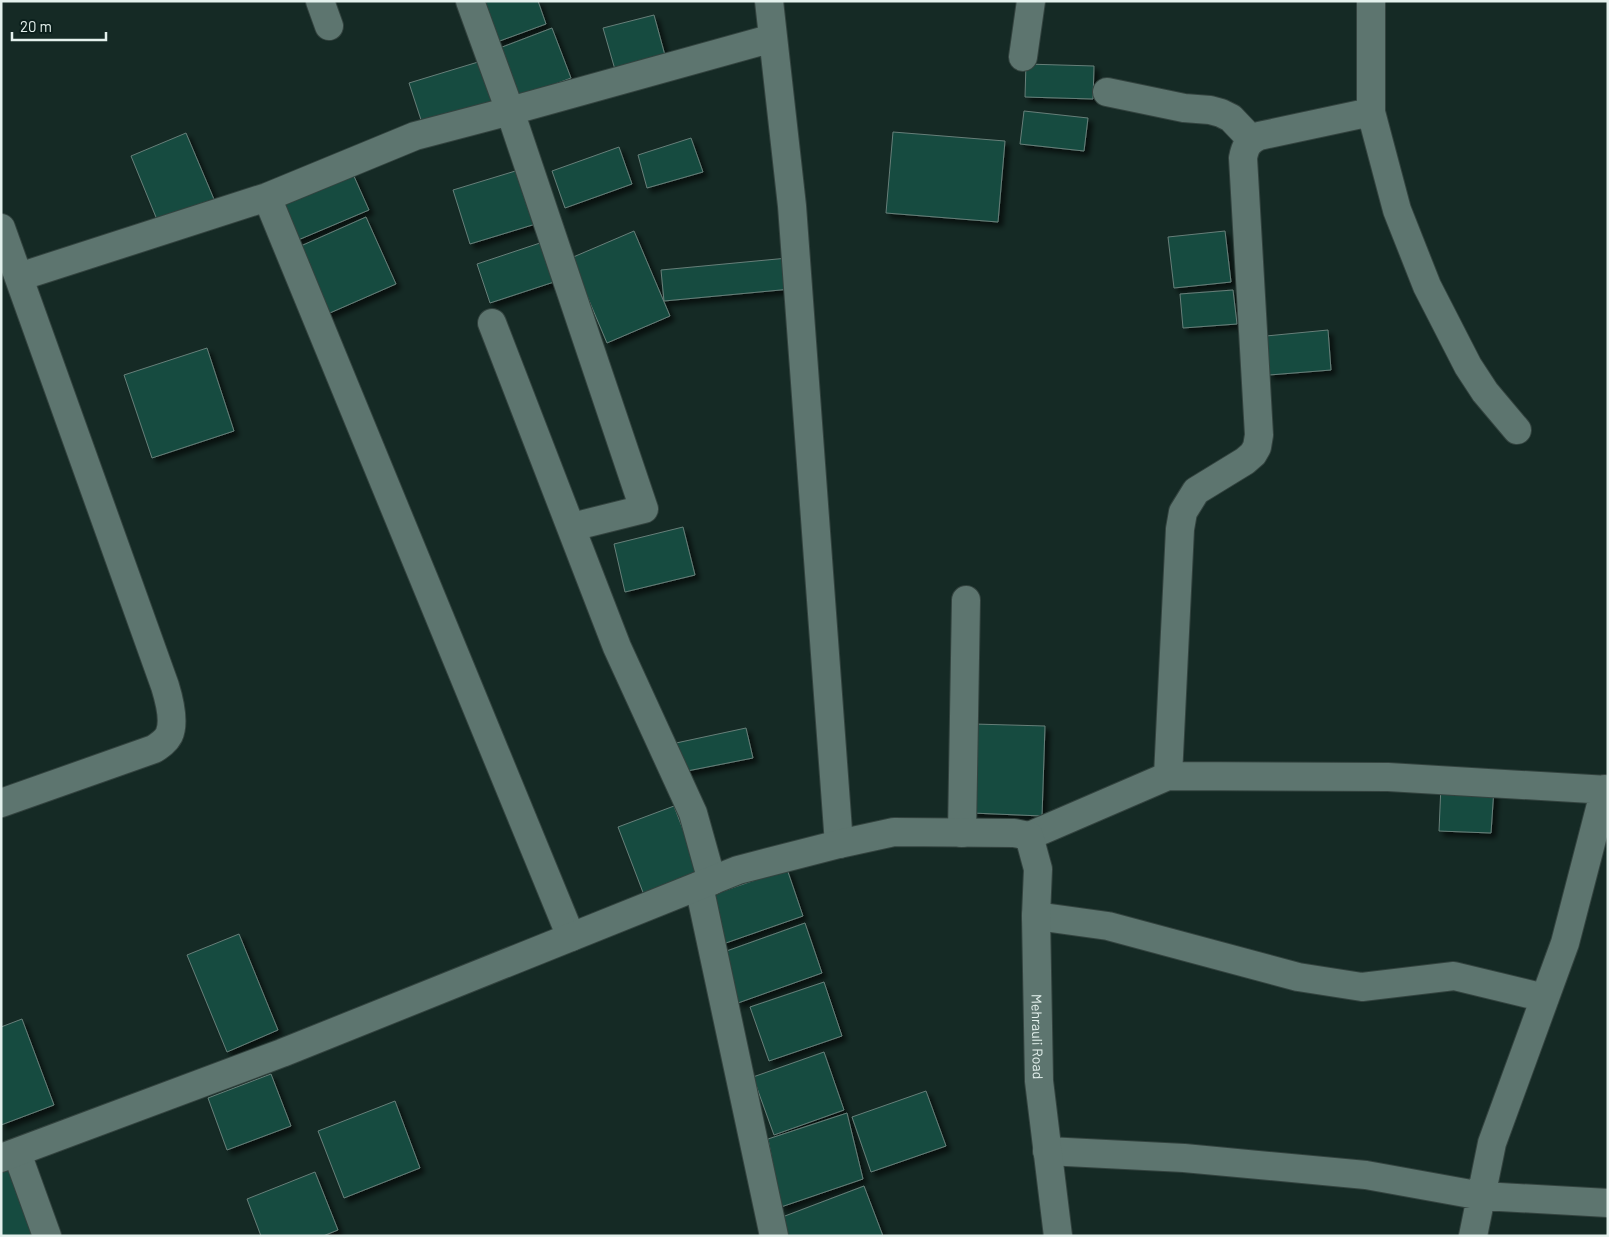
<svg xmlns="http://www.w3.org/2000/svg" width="1609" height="1237" viewBox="0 0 1609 1237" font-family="Barlow,sans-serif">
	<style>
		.building { fill: #154b41; stroke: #677f79; filter: url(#shadow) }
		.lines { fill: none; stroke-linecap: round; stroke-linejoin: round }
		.minor-casing { stroke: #33433f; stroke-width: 30 }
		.tertiary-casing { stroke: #33433f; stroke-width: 30 }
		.minor { stroke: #5d756f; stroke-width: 28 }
		.tertiary { stroke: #5d756f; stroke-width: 28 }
		.labels { text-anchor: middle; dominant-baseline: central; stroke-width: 4.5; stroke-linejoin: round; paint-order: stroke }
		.street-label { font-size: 14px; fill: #e4f1ed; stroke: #0b201c }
	</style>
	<defs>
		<filter id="shadow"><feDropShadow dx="4.5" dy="4.5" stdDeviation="2.5" flood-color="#0009"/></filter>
	</defs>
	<rect width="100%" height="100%" fill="#152a25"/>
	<path class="building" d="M488,1h50l8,23 -49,18 -15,-38z
		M654,15l12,44 -50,14 -13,-45z
		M552,28l19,50 -55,21 -19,-50z
		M488,59l15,46 -79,24 -15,-46z
		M1026,64l68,2 -1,33 -68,-2z
		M1024,111l64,7 -4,33 -64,-7z
		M893,132l112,9 -7,81 -112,-9z
		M186,133l30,71 -56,23 -29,-71z
		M691,138l12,34 -56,16 -9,-33z
		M619,147l13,37 -67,24 -13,-37z
		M522,169l17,54 -69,21 -17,-54z
		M353,174l16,36 -78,33 -14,-37z
		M366,217l30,67 -73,32 -29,-67z
		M634,231l36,85 -63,27 -36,-85z
		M1225,231l6,51 -57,6 -6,-51z
		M543,242l14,39 -67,22 -13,-39z
		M788,258l3,31 -127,12 -3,-31z
		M1233,290l4,34 -54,4 -3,-34z
		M1328,330l3,40 -62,5 -3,-39z
		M207,348l27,83 -82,27 -28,-83z
		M683,527l12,48 -70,17 -11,-48z
		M974,724l71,2 -3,90 -70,-3z
		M746,728l7,30 -71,14 -6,-29z
		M1441,785l53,3 -3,45 -52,-2z
		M674,806l26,68 -56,21 -26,-68z
		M787,869l16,47 -80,28 -17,-47z
		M805,923l17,50 -84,30 -17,-50z
		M239,934l39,96 -51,22 -40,-97z
		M824,982l18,54 -73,25 -19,-54z
		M22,1019l32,86 -53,20v-98z
		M824,1052l20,58 -70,25 -21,-58z
		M271,1074l20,52 -64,24 -19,-52z
		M926,1091l20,55 -75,26 -19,-55z
		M395,1101l25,67 -76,30 -26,-67z
		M847,1113l16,66 -82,28 -13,-68z
		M17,1161l27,75h-43v-69z
		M315,1172l23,58 -15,6h-62l-14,-37z
		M864,1186l19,50h-99l-7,-17z"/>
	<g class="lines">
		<g class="minor-casing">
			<path id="minor" d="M320,1l9,25
				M769,1l23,205 47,638
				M1371,1v111l26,98 30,76 41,80 17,26 32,38
				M1023,57l8,-56
				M1107,92l77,16 26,2 11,3 10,5 20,21
				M267,197l304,740
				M1,228l164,458c4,13 10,36 4,49 -3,6 -9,10 -15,14l-153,54
				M19,277l248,-80 148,-61 95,-25 -40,-110
				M492,323l125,324 76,166 19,68
				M572,527l72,-18 -134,-398 263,-73
				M1168,776l12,-247 3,-17 13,-21 49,-30 8,-7 4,-7 2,-12 -16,-277c2,-11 5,-17 16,-22l112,-24
				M962,833l4,-233
				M1029,836l139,-60 220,1 220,13
				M699,886l75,350
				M1036,916l72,10 190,51 64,10 92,-11 91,22
				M1047,1151l137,7 182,17 116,21 126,7
				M17,1153l30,83
				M1473,1236l19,-93 73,-200 40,-154"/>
		</g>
		<g class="tertiary-casing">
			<g id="tertiary">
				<path id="s1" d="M1,1158l281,-105 456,-183 101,-26 55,-12 120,1 15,3 9,33 -2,47 3,165 19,155"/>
			</g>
		</g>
		<use href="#minor" class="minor"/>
		<use href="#tertiary" class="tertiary"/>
	</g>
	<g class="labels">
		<g class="street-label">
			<text stroke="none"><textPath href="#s1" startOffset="1289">Mehrauli Road</textPath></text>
		</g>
	</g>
	<rect width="1609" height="1237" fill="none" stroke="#e4f1ed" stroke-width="5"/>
	<path d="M12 32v8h94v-8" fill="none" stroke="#e4f1ed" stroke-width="2.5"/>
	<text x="20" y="32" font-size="15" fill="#e4f1ed" stroke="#0b201c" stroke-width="4" paint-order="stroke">20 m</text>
</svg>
